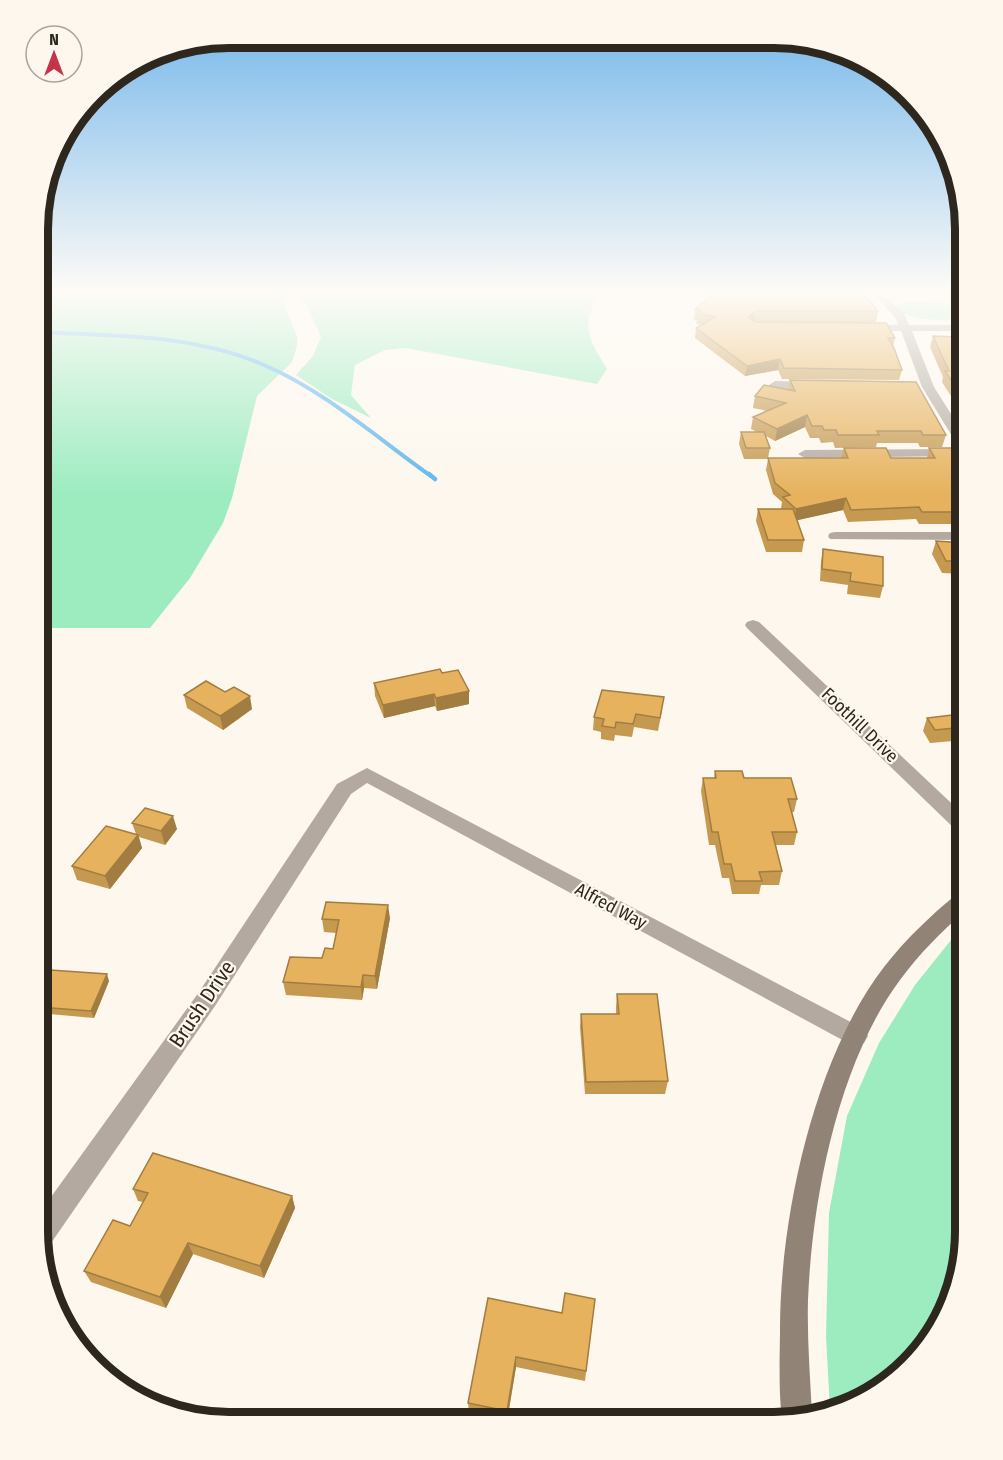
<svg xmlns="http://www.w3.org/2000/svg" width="1003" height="1460" viewBox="0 0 1003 1460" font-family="'Fira Sans Condensed',sans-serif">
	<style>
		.green { fill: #9cecc0 }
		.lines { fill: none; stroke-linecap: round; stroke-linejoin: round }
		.stream-far1 { stroke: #5bb5ee; stroke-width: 4 }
		.stream { stroke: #5bb5ee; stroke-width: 4.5 }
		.street { fill: #b3a9a1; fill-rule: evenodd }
		.secondary { fill: #928377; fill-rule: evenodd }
		.wall { fill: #c69950 }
		.shaded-wall { fill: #a17d41 }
		.building { fill: #e6b25d; stroke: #a17d41; stroke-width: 1.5 }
		.labels { text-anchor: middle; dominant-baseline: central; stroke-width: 4.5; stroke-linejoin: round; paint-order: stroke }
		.street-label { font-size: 18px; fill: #2d271e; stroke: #fdf7ed }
		.near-street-label { font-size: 21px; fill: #2d271e; stroke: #fdf7ed }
		.rim { fill: none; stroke: #2d271e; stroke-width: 8 }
	</style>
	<rect width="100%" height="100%" fill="#fdf7ed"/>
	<path class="green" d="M39,291h239l19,45v10l-5,16 -35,34 -25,102 -9,25 -33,55 -40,50h-112z
		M295,291h307c-23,33 -14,47 5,78l-10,15 -191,-36 -21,2 -30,15 -4,30 20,23 -39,-19 -36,-24 17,-19 8,-19 -12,-27z
		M907,302l36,1 22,6v12c-23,-3 -51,4 -70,-15z
		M965,929v315l-32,93 -75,66 -28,6 -4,-72 3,-124 18,-97 32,-73 36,-58 40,-50z"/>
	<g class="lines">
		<path class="stream-far1" d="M39,332c75,4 155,2 225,33 61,26 113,73 167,111"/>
		<path class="stream" d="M429,474l6,5"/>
		<path class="street" d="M871,291h10l23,23 5,11h56v6h-53l22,56 31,49v14l-5,-1 -38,-62 -21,-56h-36l-5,-3 5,-3h33l-3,-8z
			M775,381l37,1 6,4 -6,4 -41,-2 -2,-3z
			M952,449l5,1 2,3 -2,3 -152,2 -7,-4 7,-4z
			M835,532h130v8l-135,-1 -2,-3 2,-3z
			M753,620l6,2 206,194v18l-7,-2 -211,-204 -2,-3 2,-3z
			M367,768l497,261 4,7 -4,7 -8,3 -8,-3 -481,-260 -16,11 -136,212 -166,240 -7,2 -4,-17v-16l161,-223 138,-208z"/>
		<path class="secondary" d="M965,891v20c-24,21 -46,43 -65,69 -62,83 -88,219 -92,320 -1,38 2,76 4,114l-29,6c-5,-17 -3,-70 -3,-90 0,-113 34,-272 104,-363 22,-28 46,-51 74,-74z"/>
	</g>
	<path class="wall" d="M715,291h146l17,20 -2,11h-121l140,16 -2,8 9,24 -3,10 -117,-1 -4,-9 -33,6 -50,-38 1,-10 5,-3 -5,-1 1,-4h-3l1,-11 20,-15z
		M887,291h35l-1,4 -29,1z
		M952,291h13v13l-6,-1z
		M933,336l32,18v64l-23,-36 1,-5 -13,-30z
		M790,380l156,55 -4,12h-22l-2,-4h-41l-1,4 -41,1 -2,-6 -12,1 -2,-5h-9l-5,-11 -30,14 -9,-5 4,12 -2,10h73l3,-10 47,10h36l2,-10 36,19v57h-46l-3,-5 -68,3 -5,-12 -46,10 7,20 -2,12h-36l-10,-31 2,-12h23l1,-7 -9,-8 -7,-24 2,-11h-24l-5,-15 2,-12h16l-6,-3 2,-12 14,-6 -14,-3 2,-12 33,-6z
		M936,541l29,2v31l-23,-1 -10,-19z
		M823,549l60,37 -3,12 -33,-4 1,-9 -28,-4 1,-19z
		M442,673l27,31 -32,7 -2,-5 -51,12 -9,-22 -1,-13z
		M184,695l68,14 -29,21 -36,-22z
		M662,710l-4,21 -24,-4 -2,10 -17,-2 -1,6 -13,-2v-7l-8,-2 1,-13z
		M965,710v30l-35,3 -7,-12 4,-13 25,-3z
		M715,771l29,7 53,21 -3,13h-2l5,20 -3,13h-18l6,26 -3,14h-18l-2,9h-27l-3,-16h-7l-7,-33h-6l-8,-54 2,-13h11z
		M132,823l45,6 -12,16 -26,-8 3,11 -32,41 -33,-9 -5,-14 64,-32z
		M390,918l-13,71 -13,-1 -2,12 -76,-5 -3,-13 39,-24 11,-9 3,-16 -12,-1 -2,-13z
		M109,981l-15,37 -56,-5v-17z
		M617,994l51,87 -3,13h-80l-5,-67 1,-13h35v-7z
		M133,1189l159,7 3,12 -31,70 -71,-24 -27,54 -75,-26 -7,-11 46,-45 13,-24 -5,-1z
		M595,1299l-10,82 -69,-14 -9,54 -38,-8 -1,-10 94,-90z"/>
	<path class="shaded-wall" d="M756,311l-2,11 -6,-5z
		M780,359l-2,11 -33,6 2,-10z
		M807,415l-2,12 -30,14 2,-12z
		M846,498l-3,12 -49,11 2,-12z
		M469,691v13l-32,7 -1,-13z
		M434,694l1,12 -51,12 -1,-13z
		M250,696l2,13 -29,21 -3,-14z
		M173,816l4,13 -12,16 -4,-14z
		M138,835l4,13 -32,41 -5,-13z
		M388,905l2,13 -13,71 -2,-13z
		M107,974l2,7 -15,37 -3,-7z
		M363,975l1,13 -2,12 -1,-13z
		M292,1196l3,12 -31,70 -4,-12z
		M188,1243l5,11 -27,54 -6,-11z
		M516,1357v10l-9,54v-10z"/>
	<path class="building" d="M719,291h142l17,20h-122l-8,6 8,5 130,1 9,15h-7l6,10 8,22 -118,-2 -4,-9 -33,7 -51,-38 19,-11 -17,-4 3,-2 -6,-2z
		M960,291h5v2h-4z
		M933,336l22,1 10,17v48l-20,-31h4z
		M790,380l126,2 30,53h-23l-2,-4h-44l2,4h-41l-2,-5h-12l-2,-4h-10l-5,-11 -30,14 -24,-12 33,-14 -31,-7 9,-11 31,6z
		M741,432h23l6,16h-24z
		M844,448h42l5,10h44l-6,-10h24l12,19v45h-43l-3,-5 -68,3 -5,-12 -50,11 -13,-12 7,-2 -15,-12 -7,-25h80z
		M758,509h35l11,31h-36z
		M936,541l29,2v18h-19z
		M823,549l60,8v29l-33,-5 1,-8 -29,-4z
		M440,669l2,4 16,-3 11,21 -33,7 -2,-4 -51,11 -9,-22z
		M206,681l19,11 9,-5 16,9 -30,20 -36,-21z
		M602,690l62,7 -4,21 -24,-4 -3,10 -17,-2 -1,6 -13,-2 2,-7 -10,-2z
		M965,710v17l-30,3 -8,-12 25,-3z
		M715,771h27l2,7h47l6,21h-9l9,33h-25l10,39 -23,1 3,9h-27l-4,-17h-7l-6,-32h-6l-9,-54h13z
		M145,808l28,8 -12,15 -29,-8z
		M106,826l32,9 -33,41 -33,-10z
		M326,902l62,3 -13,71 -12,-1 -2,12 -78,-5 7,-25 32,1 3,-10 8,1 6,-29 -17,-1z
		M50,970l57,4 -16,37 -53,-4v-11z
		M617,994h40l11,87 -82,1 -5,-68h38z
		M153,1153l139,43 -32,70 -72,-23 -28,54 -76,-26 29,-51 17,6 18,-33 -15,-4z
		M565,1293l30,6 -9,72 -70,-14 -9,54 -39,-8 20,-105 74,15z"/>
	<linearGradient id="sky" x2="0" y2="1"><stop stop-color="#6fb4ea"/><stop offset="0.59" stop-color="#fefbf7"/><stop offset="1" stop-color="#fefbf7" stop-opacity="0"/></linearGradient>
	<rect width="1003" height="495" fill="url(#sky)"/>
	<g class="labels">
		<g class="street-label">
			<text transform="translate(860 725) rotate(44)">Foothill Drive</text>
			<text transform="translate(611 906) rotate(28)">Alfred Way</text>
		</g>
		<g class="near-street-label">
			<text transform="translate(202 1004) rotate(-56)">Brush Drive</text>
		</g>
	</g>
	<path d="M0 0H1003V1460H0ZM229 48H774A181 181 0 0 1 955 229V1231A181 181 0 0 1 774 1412H229A181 181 0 0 1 48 1231V229A181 181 0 0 1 229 48Z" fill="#fdf7ed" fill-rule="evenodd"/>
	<path class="rim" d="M229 48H774A181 181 0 0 1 955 229V1231A181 181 0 0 1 774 1412H229A181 181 0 0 1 48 1231V229A181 181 0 0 1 229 48Z"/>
	<g transform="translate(54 54)"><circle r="28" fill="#fdf7ed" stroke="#aaa49a" stroke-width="1.5"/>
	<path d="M0-4.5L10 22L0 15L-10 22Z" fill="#c43449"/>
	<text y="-9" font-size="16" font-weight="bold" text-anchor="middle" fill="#2d271e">N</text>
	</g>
</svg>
